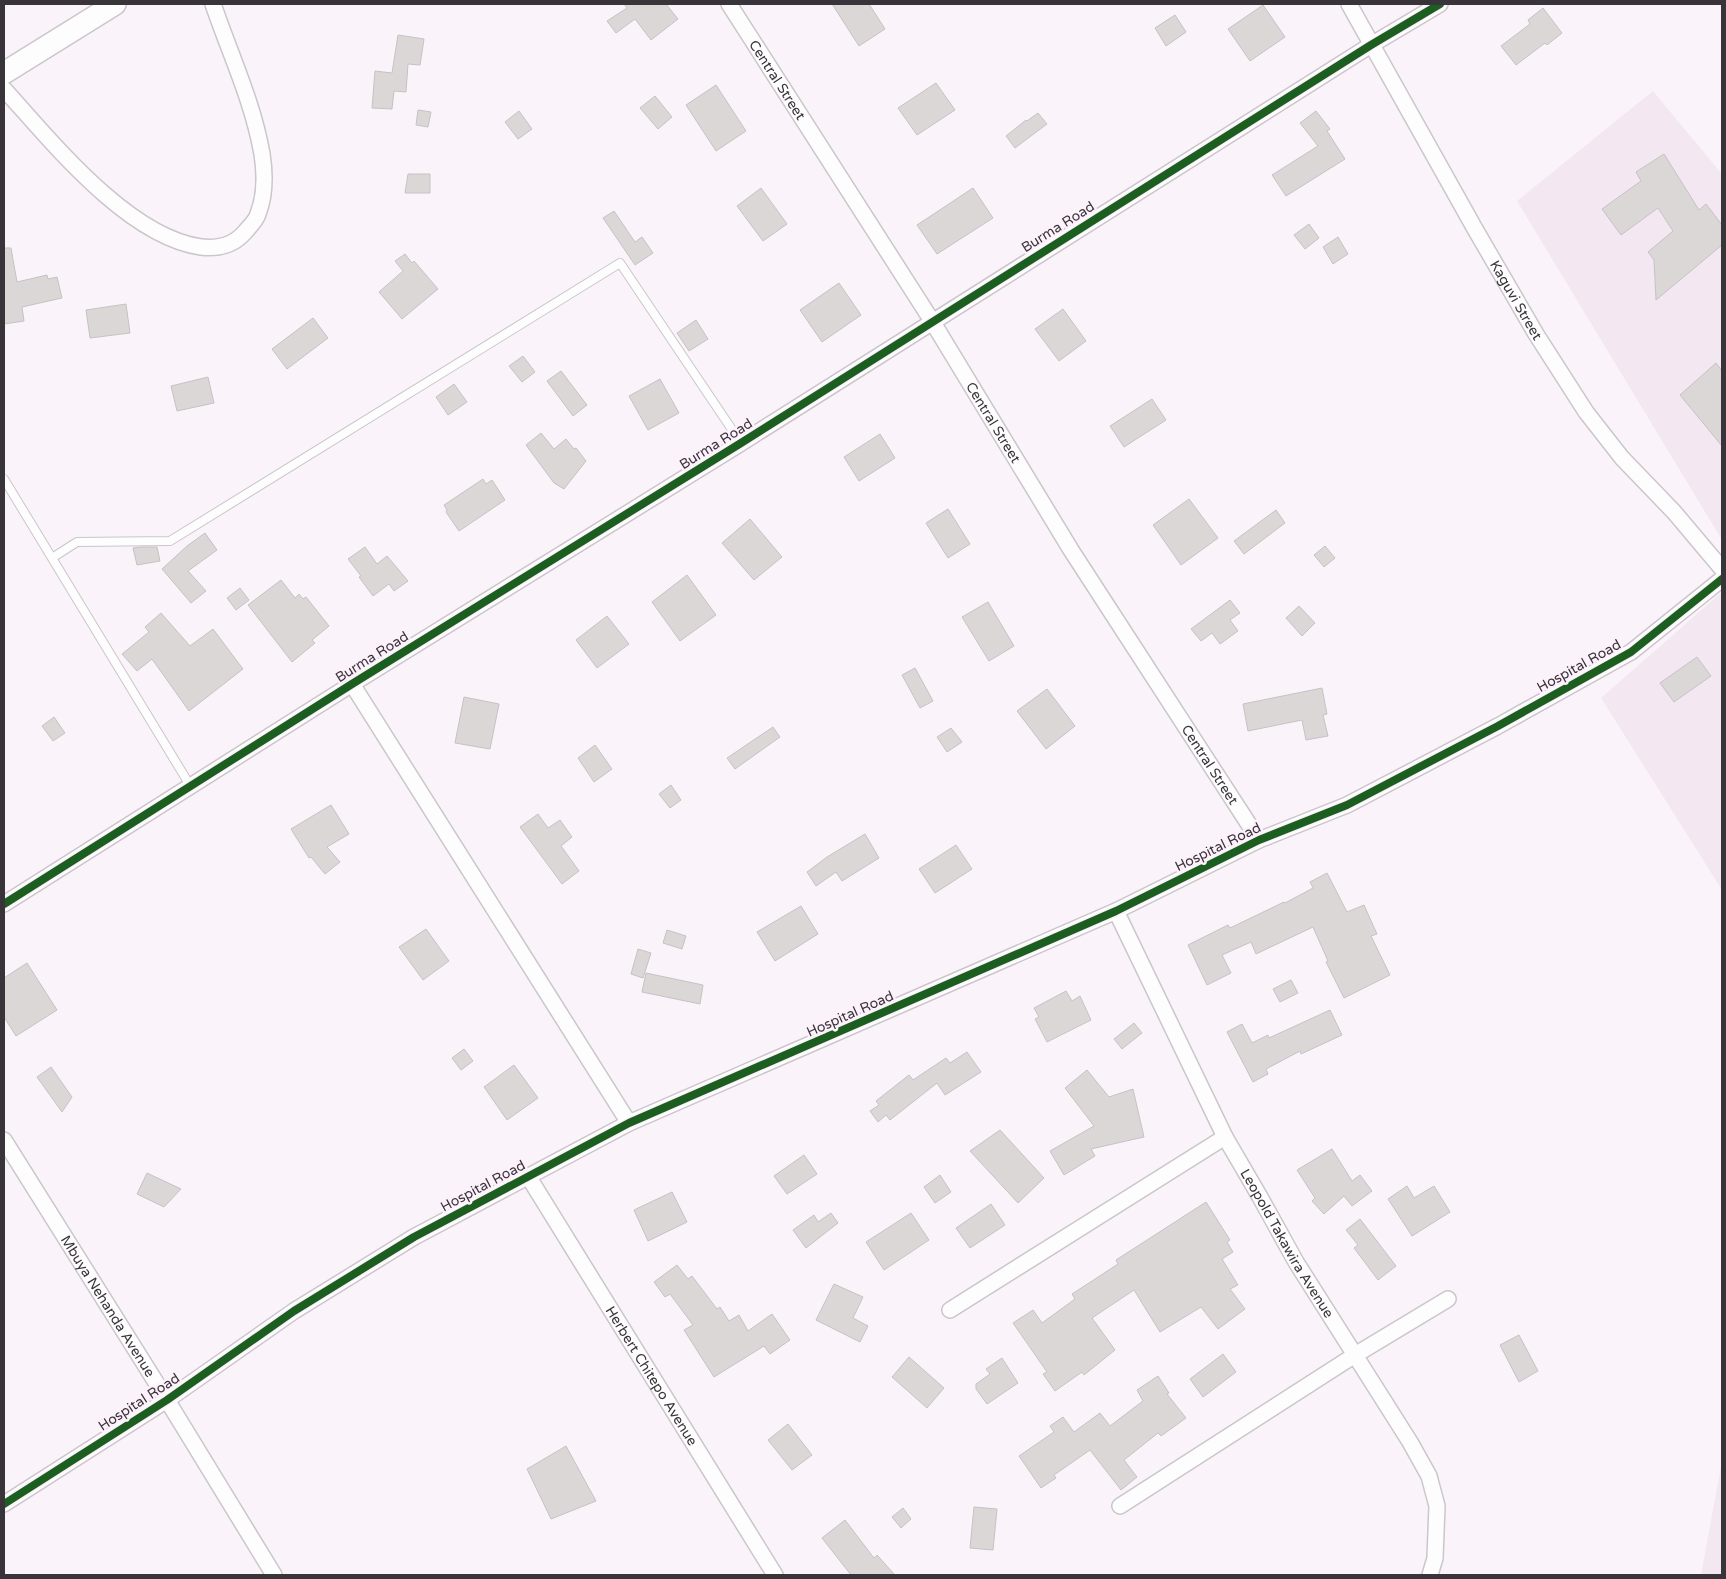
<svg xmlns="http://www.w3.org/2000/svg" width="1726" height="1579" viewBox="0 0 1726 1579" font-family="'Varela Round',sans-serif">
	<style>
		.built { fill: #f3e7f2 }
		.building { fill: #dcd7d7; stroke: #c6c1c3 }
		.lines { fill: none; stroke-linecap: round; stroke-linejoin: round }
		.service-casing { stroke: #cac6ca; stroke-width: 10 }
		.minor-casing { stroke: #cac6ca; stroke-width: 18 }
		.secondary-casing { stroke: #cac6ca; stroke-width: 24 }
		.service { stroke: #fefdfe; stroke-width: 8 }
		.minor { stroke: #fefdfe; stroke-width: 15 }
		.secondary { stroke: #fefdfe; stroke-width: 21 }
		.cycleway-casing { stroke: #fdf1fc; stroke-width: 11 }
		.cycleway { stroke: #1b5e20; stroke-width: 8 }
		.labels { text-anchor: middle; dominant-baseline: central; stroke-width: 5; stroke-linejoin: round; paint-order: stroke }
		.street-label { font-size: 14px; fill: #393439; stroke: #fdf1fc }
	</style>
	<rect width="100%" height="100%" fill="#faf4fa"/>
	<path class="built" d="M1653,91l69,83v366l-205,-339z
		M1722,592v298l-121,-192z
		M1722,1461v114h-21z"/>
	<path class="building" d="M624,4h42l12,15 -27,21 -16,-21 -19,14 -9,-12 20,-13z
		M832,4h37l16,25 -26,17z
		M1263,5l22,32 -35,24 -22,-32z
		M1543,8l19,25 -15,12 -2,-2 -29,22 -15,-19 29,-22 -2,-4z
		M1175,15l11,17 -20,14 -11,-18z
		M398,35l26,4 -4,26 -12,-1 -2,28 -12,-1 -2,18 -20,-1 3,-37 17,2z
		M936,83l19,27 -38,25 -19,-27z
		M716,85l30,46 -30,20 -30,-46z
		M655,96l17,21 -14,12 -18,-21z
		M418,110l13,2 -3,15 -12,-2z
		M519,111l13,18 -14,10 -13,-17z
		M1316,111l14,18 -3,2 18,28 -59,37 -14,-21 46,-29 -18,-23z
		M1038,113l9,11 -32,24 -9,-12 20,-16 1,1z
		M1664,154l35,56 7,-6 16,21v20l-66,55 -2,-40 -6,-8 25,-21 -15,-23 -37,27 -19,-26 39,-28 -5,-9z
		M408,174h22v19h-25z
		M761,188l26,36 -24,17 -26,-35z
		M973,188l20,30 -56,36 -20,-29z
		M614,211l21,31 7,-5 11,16 -18,12 -32,-47z
		M1309,224l10,14 -14,11 -11,-14z
		M1338,237l10,17 -15,10 -10,-17z
		M4,248h7l6,34 30,-7 1,4 9,-2 5,21 -40,9 2,14 -20,3z
		M405,254l7,9 2,-2 24,28 -36,30 -23,-27 24,-21 -8,-10z
		M839,283l22,32 -39,27 -22,-32z
		M126,304l4,29 -40,5 -4,-28z
		M1063,309l23,32 -27,20 -24,-32z
		M313,318l15,20 -41,31 -15,-20z
		M696,320l12,19 -19,12 -12,-18z
		M523,356l12,16 -13,10 -13,-16z
		M1716,363l6,8v75l-42,-51z
		M561,371l26,34 -14,11 -26,-35z
		M208,377l6,26 -37,8 -6,-25z
		M660,379l19,34 -31,17 -19,-34z
		M454,384l13,18 -19,13 -12,-18z
		M1152,399l14,21 -42,27 -14,-21z
		M541,433l13,16 12,-10 8,10 2,-1 10,13 -22,28 -10,-6 -28,-38z
		M880,434l15,24 -36,23 -15,-24z
		M483,479l3,5 6,-4 13,20 -46,31 -13,-19 1,-2 -3,-5z
		M1189,499l29,39 -37,27 -28,-40z
		M948,509l22,35 -22,14 -22,-35z
		M1276,510l9,13 -41,31 -10,-13z
		M750,519l32,38 -28,23 -32,-37z
		M205,533l12,17 -29,21 18,20 -15,12 -29,-34 25,-23z
		M1325,546l10,12 -11,9 -10,-12z
		M141,547h16l3,14 -23,4 -4,-17z
		M365,547l12,17 10,-8 21,25 -14,10 -5,-7 -16,12 -14,-19 2,-1 -13,-17z
		M687,575l29,40 -36,26 -28,-39z
		M281,580l14,18 4,-4 4,5 3,-2 23,29 -17,14 3,3 -23,19 -44,-57z
		M240,588l9,12 -13,10 -9,-12z
		M1230,600l10,13 -10,7 8,11 -18,13 -8,-11 -11,8 -10,-12z
		M988,602l26,44 -25,15 -27,-44z
		M1299,606l16,17 -13,13 -16,-18z
		M161,613l29,33 23,-17 30,40 -54,42 -37,-52 -15,12 -15,-17 27,-22 -4,-5z
		M607,616l22,28 -32,24 -21,-28z
		M1697,657l14,19 -37,26 -14,-19z
		M915,668l18,33 -13,7 -18,-33z
		M1322,688l5,26 -4,1 5,21 -22,4 -4,-20 -54,11 -5,-27z
		M1047,689l28,37 -29,23 -29,-38z
		M464,697l35,7 -9,45 -35,-6z
		M54,717l11,16 -12,8 -11,-15z
		M773,727l7,10 -45,32 -8,-11z
		M951,728l11,14 -15,10 -10,-15z
		M595,745l17,24 -18,13 -16,-24z
		M671,785l10,15 -11,8 -11,-14z
		M331,805l18,29 -22,13 13,15 -15,12 -14,-17 -2,1 -18,-29z
		M538,814l10,14 12,-8 12,17 -11,9 18,25 -17,13 -42,-57z
		M865,834l14,24 -37,23 -6,-9 -20,14 -9,-14 20,-15z
		M956,845l16,24 -37,24 -16,-24z
		M1327,873l20,39 17,-7 13,29 -6,2 19,39 -46,23 -18,-36 2,-1 -15,-34 -57,27 -5,-12 -29,13 9,18 -24,12 -19,-40 40,-20 2,3 54,-26 1,1 28,-15 -3,-6z
		M801,906l17,28 -43,27 -18,-29z
		M426,929l23,32 -26,19 -24,-33z
		M667,930l19,6 -4,13 -19,-6z
		M638,949l13,4 -8,25 -12,-4z
		M27,963l30,47 -41,26 -12,-19v-39z
		M646,973l57,12 -3,19 -58,-12z
		M1291,980l7,13 -18,9 -7,-13z
		M1066,991l6,10 8,-5 11,24 -44,22 -12,-23 4,-2 -5,-9z
		M1330,1010l12,25 -41,19 -1,-3 -34,18 2,5 -15,8 -26,-50 15,-8 10,19 16,-8 1,3z
		M1134,1023l8,10 -20,16 -8,-10z
		M464,1049l9,12 -12,9 -9,-12z
		M967,1052l14,20 -36,23 -8,-12 -47,37 -4,-5 -8,7 -8,-11 9,-6 -3,-4 33,-26 4,5 33,-22 4,5z
		M514,1065l24,33 -31,22 -23,-33z
		M51,1067l21,30 -10,15 -25,-35z
		M1087,1070l22,27 24,-8 11,48 -53,12 4,7 -31,19 -14,-24 44,-25 -29,-38z
		M1000,1130l44,48 -26,25 -48,-52z
		M1332,1149l20,32 8,-6 12,16 -20,15 -8,-10 -20,18 -12,-13 3,-3 -18,-28z
		M804,1155l13,19 -30,20 -13,-18z
		M147,1173l34,16 -17,18 -27,-13z
		M940,1175l11,17 -16,11 -11,-16z
		M1407,1186l7,12 20,-12 16,26 -38,24 -24,-37z
		M672,1192l15,30 -39,19 -14,-31z
		M1206,1202l24,38 -3,2 6,10 -11,7 16,26 -8,4 15,20 -27,20 -17,-22 -41,25 -26,-42 -42,28 23,32 -31,25 -2,-3 -27,19 -12,-17 4,-2 -34,-49 20,-13 9,13 33,-24 -3,-5 46,-30 -2,-4z
		M991,1204l14,21 -35,23 -14,-20z
		M831,1213l7,10 -32,25 -13,-18 21,-15 4,7z
		M911,1213l18,27 -45,30 -18,-28z
		M1360,1219l36,47 -18,14 -24,-32 4,-3 -12,-15z
		M677,1265l11,14 4,-3 25,33 3,-2 9,14 10,-6 9,16 24,-17 18,26 -20,14 -6,-8 -50,31 -30,-47 9,-5 -23,-31 -5,3 -11,-15z
		M834,1284l29,13 -10,21 15,8 -8,16 -44,-22z
		M1519,1335l19,36 -19,11 -19,-37z
		M1223,1354l13,18 -33,25 -13,-18z
		M909,1357l35,31 -17,20 -35,-31z
		M1002,1358l16,25 -31,21 -11,-15v-5l14,-10 -4,-5z
		M1158,1376l11,17 -2,1 19,24 -25,18 -3,-3 -34,27 13,17 -16,13 -31,-40 -36,25 2,3 -15,10 -22,-32 35,-24 -4,-6 13,-9 11,15 26,-19 10,13 33,-25 -6,-11z
		M788,1424l24,31 -20,15 -24,-30z
		M566,1446l30,55 -45,18 -24,-50z
		M974,1507l23,2 -4,41 -23,-2z
		M903,1508l8,11 -10,9 -9,-11z
		M845,1520l29,38 3,-3 18,20h-44l-29,-37z"/>
	<g class="lines">
		<g class="service-casing">
			<path id="service" d="M4,479l187,308
				M52,558l25,-16 93,-1 450,-278 121,180"/>
		</g>
		<g class="minor-casing">
			<g id="minor">
				<path id="s1" d="M729,4l203,317 139,229 188,290"/>
				<path id="s2" d="M1349,4l126,225 61,105 50,78 36,46 52,54 48,57"/>
				<path d="M4,89c48,53 124,148 197,158 17,2 32,-1 44,-15 4,-5 11,-11 13,-18 7,-18 7,-41 4,-60 -9,-52 -32,-100 -49,-150"/>
				<path d="M352,684l277,439"/>
				<path d="M4,904l348,-220 389,-241 630,-398 69,-41"/>
				<path id="s3" d="M1116,911l109,226 35,60 36,65 114,180 19,34 8,30 -2,52 -5,17"/>
				<path id="s4" d="M4,1140l163,260 107,175"/>
				<path id="s5" d="M528,1176l247,399"/>
				<path d="M950,1310l275,-173"/>
				<path d="M4,1504l163,-104 127,-89 120,-74 215,-114 487,-212 143,-71 88,-35 151,-79 133,-74 91,-73"/>
				<path d="M1120,1506l235,-151 93,-56"/>
			</g>
		</g>
		<g class="secondary-casing">
			<path id="secondary" d="M4,73l111,-69"/>
		</g>
		<use href="#service" class="service"/>
		<use href="#minor" class="minor"/>
		<use href="#secondary" class="secondary"/>
		<g class="cycleway-casing">
			<path id="cycleway" d="M4,904l348,-220 389,-241 630,-398 69,-41
				M4,1504l163,-104 127,-89 120,-74 215,-114 487,-212 143,-71 88,-35 151,-79 133,-74 91,-73"/>
		</g>
		<use href="#cycleway" class="cycleway"/>
	</g>
	<g class="labels">
		<g class="street-label">
			<text stroke="none"><textPath href="#s1" startOffset="90">Central Street</textPath></text>
			<text transform="translate(1058 227) rotate(-32)">Burma Road</text>
			<text stroke="none"><textPath href="#s2" startOffset="340">Kaguvi Street</textPath></text>
			<text stroke="none"><textPath href="#s1" startOffset="495">Central Street</textPath></text>
			<text transform="translate(716 444) rotate(-32)">Burma Road</text>
			<text transform="translate(372 657) rotate(-32)">Burma Road</text>
			<text transform="translate(1579 666) rotate(-29)">Hospital Road</text>
			<text stroke="none"><textPath href="#s1" startOffset="900">Central Street</textPath></text>
			<text transform="translate(1218 847) rotate(-26)">Hospital Road</text>
			<text transform="translate(850 1014) rotate(-24)">Hospital Road</text>
			<text transform="translate(483 1186) rotate(-28)">Hospital Road</text>
			<text stroke="none"><textPath href="#s3" startOffset="374">Leopold Takawira Avenue</textPath></text>
			<text stroke="none"><textPath href="#s4" startOffset="196">Mbuya Nehanda Avenue</textPath></text>
			<text stroke="none"><textPath href="#s5" startOffset="235">Herbert Chitepo Avenue</textPath></text>
			<text transform="translate(139 1402) rotate(-33)">Hospital Road</text>
		</g>
	</g>
	<rect width="1726" height="1579" fill="none" stroke="#393439" stroke-width="10"/>
</svg>
